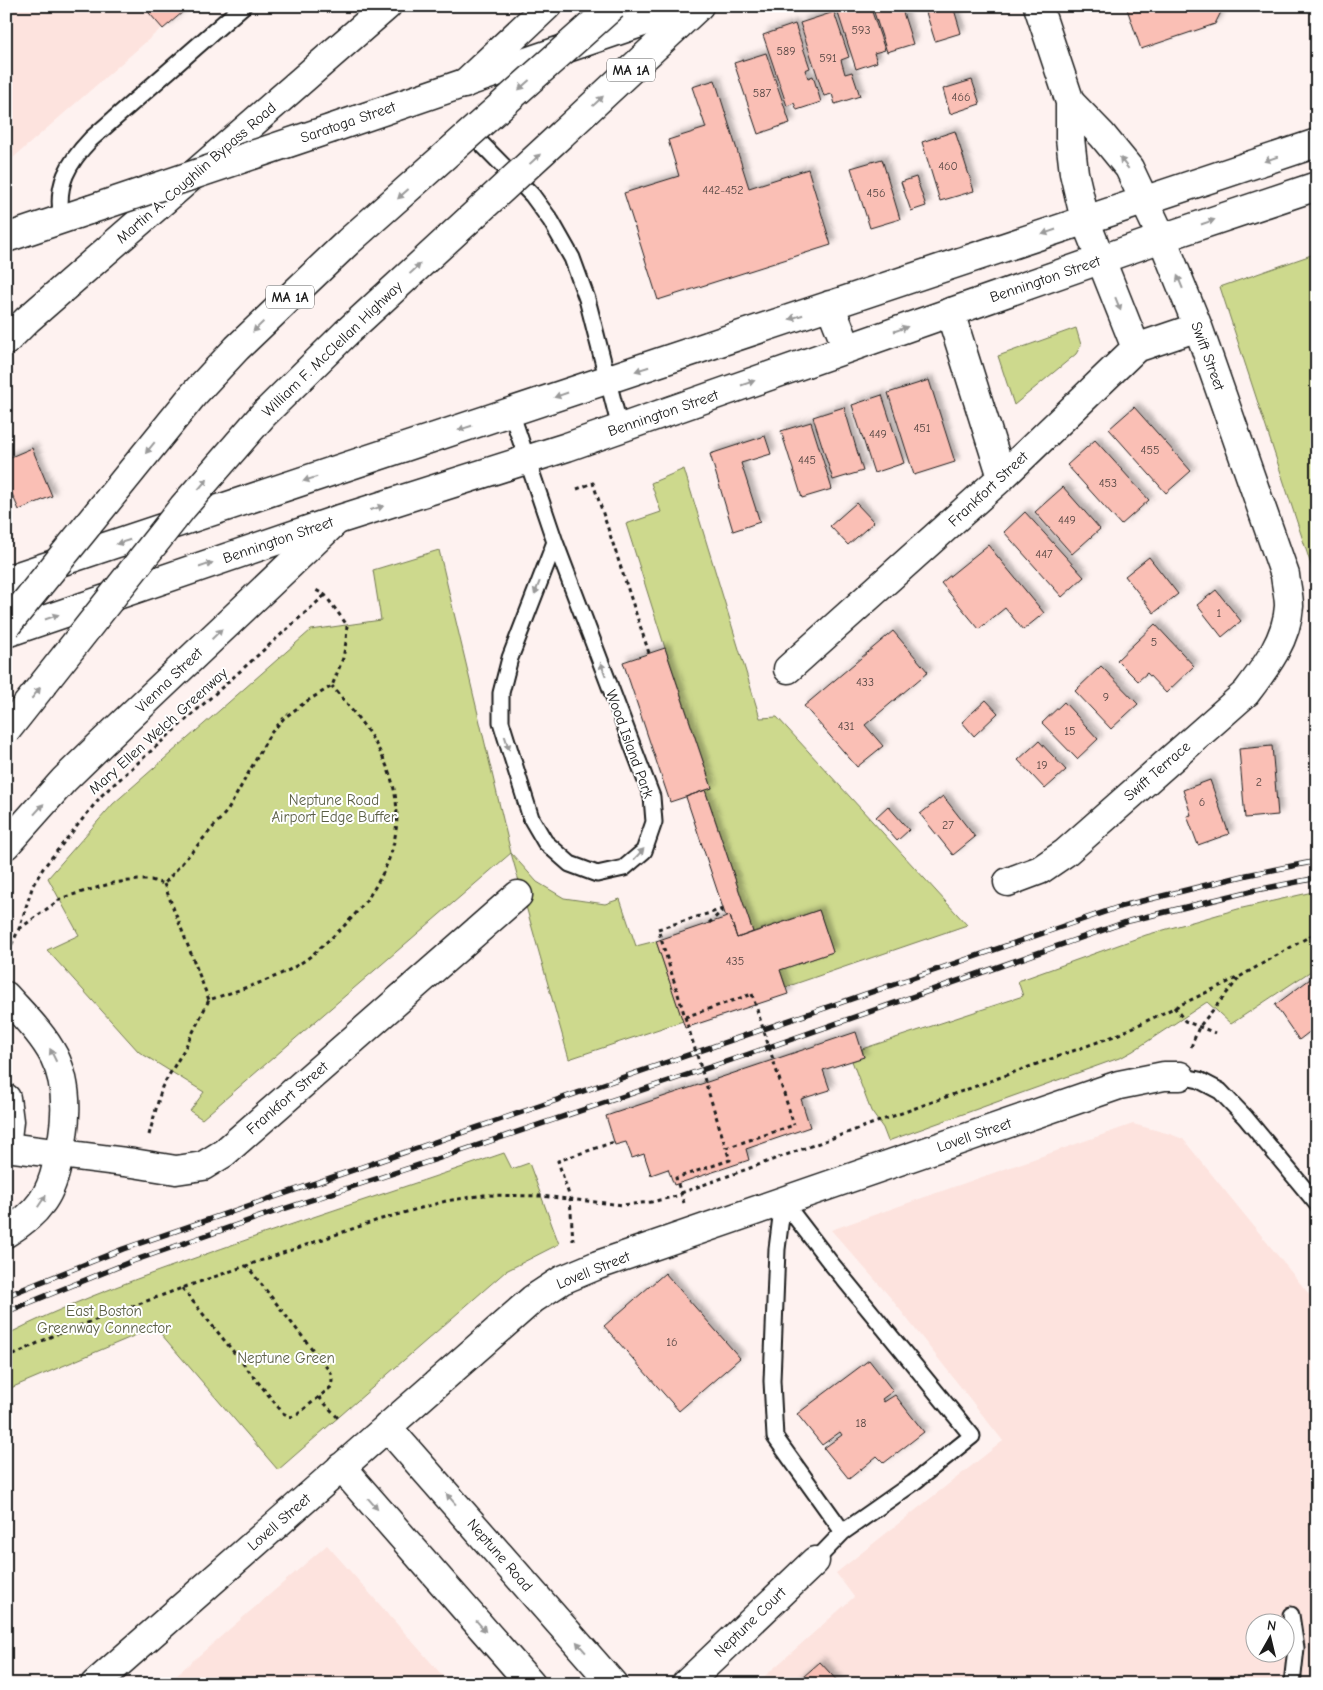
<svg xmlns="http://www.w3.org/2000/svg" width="1323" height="1690" viewBox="0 0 1323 1690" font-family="'Comic Neue',sans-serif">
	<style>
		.built { fill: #fde3de; fill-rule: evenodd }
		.green { fill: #cdd98d; stroke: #747a54 }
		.building { fill: #fabfb5; stroke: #1c1c1c; filter: url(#shadow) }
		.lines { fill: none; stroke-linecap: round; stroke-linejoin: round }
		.service-casing { stroke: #1c1c1c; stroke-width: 19 }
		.minor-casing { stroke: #1c1c1c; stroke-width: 31 }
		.tertiary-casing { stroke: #1c1c1c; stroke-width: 31 }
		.secondary-casing { stroke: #1c1c1c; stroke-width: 31 }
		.trunk-casing { stroke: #1c1c1c; stroke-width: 31 }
		.motorway-casing { stroke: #1c1c1c; stroke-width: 31 }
		.path { stroke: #1c1c1c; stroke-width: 3; stroke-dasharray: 4 4; stroke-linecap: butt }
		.service { stroke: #fff; stroke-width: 15 }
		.minor { stroke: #fff; stroke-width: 28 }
		.tertiary { stroke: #fff; stroke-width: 28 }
		.secondary { stroke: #fff; stroke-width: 28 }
		.trunk { stroke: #fff; stroke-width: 28 }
		.motorway { stroke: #fff; stroke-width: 28 }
		.rail-casing { stroke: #1c1c1c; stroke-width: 5.5 }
		.rail { stroke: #fff; stroke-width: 4; stroke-dasharray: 11; stroke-linecap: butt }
		.secondary-bridge-casing { stroke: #1c1c1c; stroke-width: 31; stroke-linecap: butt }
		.motorway-bridge-casing { stroke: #1c1c1c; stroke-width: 31; stroke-linecap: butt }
		.path-bridge { stroke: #1c1c1c; stroke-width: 3; stroke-dasharray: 4 4; stroke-linecap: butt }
		.secondary-bridge { stroke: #fff; stroke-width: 28 }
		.motorway-bridge { stroke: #fff; stroke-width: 28 }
		.oneway { fill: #999 }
		.labels { text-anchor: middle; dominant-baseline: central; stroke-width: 4; stroke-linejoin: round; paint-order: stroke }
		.number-label { font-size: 12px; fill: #544542 }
		.shield { fill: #fff; stroke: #606060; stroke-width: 1 }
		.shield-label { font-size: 14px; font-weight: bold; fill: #1c1c1c }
		.street-label { font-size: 15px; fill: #1c1c1c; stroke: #fff }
		.park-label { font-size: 15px; fill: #5a5e44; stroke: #fff }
	</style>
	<defs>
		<filter id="shadow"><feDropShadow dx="4.5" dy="-4.5" stdDeviation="2.5" flood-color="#0004"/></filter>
	</defs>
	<rect width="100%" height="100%" fill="#fef2f0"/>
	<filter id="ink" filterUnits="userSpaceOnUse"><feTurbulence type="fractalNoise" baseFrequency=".02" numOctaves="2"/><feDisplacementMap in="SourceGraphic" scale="10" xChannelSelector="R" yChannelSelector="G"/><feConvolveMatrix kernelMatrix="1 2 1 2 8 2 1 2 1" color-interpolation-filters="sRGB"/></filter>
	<g filter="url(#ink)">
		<path class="built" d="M6,6h181l-181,158z
			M1133,1124l37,10 13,5 134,165v380h-561l98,-87 -18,-24 167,-132 -113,-144 -59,-67zM1256,1622h30v30h-30z
			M327,1545l123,139h-284z"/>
		<path class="green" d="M1317,253v330l-97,-296z
			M1076,328l5,17 -5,9 -62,51 -16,-49z
			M684,469l76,249 17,-1 190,208 -181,62 -6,-17 53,-18 -14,-42 -66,22 -48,-142 7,-2 -47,-140 -39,-124 35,-12 -10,-29z
			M439,550l72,303 26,29 27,16 41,6 15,-5 16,47 20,-5 27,80 -114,38 -58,-206 -309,266 -12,-8 14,-19 -65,-40 -92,-102 32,-15 -31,-57 65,-74 198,-174 70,-10 -8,-50z
			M1317,891v76l-86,57 -24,-22 -74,49 -11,6 -234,84 -5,-13 -12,-17 -19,-50 12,-4 -2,-8 161,-53 -5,-15 128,-46 92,-26z
			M504,1153l8,16 17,-6 30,81 -53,27 -228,199 -123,-143 -149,63v-55c57,-29 116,-51 175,-72 107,-39 216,-73 323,-110z"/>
		<path class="building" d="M143,6h47l-27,23z
			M848,6h22l15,44 -11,3 3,9 -21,7 -19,-59z
			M872,6h29l12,38 -26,8z
			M924,6h29l8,27 -26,8z
			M1126,6h98l-9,18 -74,25z
			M834,12l15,45 -8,3 4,14 7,-2 8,24 -25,8 -3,-10 -8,2 -24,-73z
			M795,24l15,44 -5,2 3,8 5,-2 8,26 -24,8 -3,-7 -7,3 -24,-71z
			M766,53l24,70 -32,11 -24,-71z
			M715,80l34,108 59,-19 23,76 -173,55 -34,-107 55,-17 -11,-36 38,-12 -14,-41z
			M972,80l8,24 -30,10 -7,-25z
			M955,131l19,60 -34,10 -18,-59z
			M882,159l18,60 -30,9 -19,-60z
			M916,177l10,29 -15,5 -10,-29z
			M929,380l26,82 -41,13 -26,-82z
			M882,395l22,68 -30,10 -22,-68z
			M844,407l19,64 -30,9 -20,-63z
			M1134,407l57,64 -25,22 -57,-64z
			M811,422l21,67 -30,9 -21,-67z
			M765,436l6,18 -30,9 19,59 -27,9 -23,-77z
			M1095,440l54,60 -28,25 -54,-60z
			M32,448l20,48 -33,14 -13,-30v-21z
			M1063,487l37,42 -28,25 -37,-42z
			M856,503l18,19 -26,23 -18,-19z
			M1025,512l59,65 -22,20 -58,-65z
			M988,545l56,68 -21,17 -18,-22 -26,21 -38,-46z
			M1149,557l29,37 -24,19 -29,-37z
			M1216,590l25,31 -19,16 -25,-32z
			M1155,624l39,42 -28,27 -19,-20 -9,8 -21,-21z
			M893,631l35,41 -63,53 18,21 -26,21 -53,-61z
			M665,648l47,140 -42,14 -47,-140z
			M1101,666l37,38 -27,25 -36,-38z
			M986,700l12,13 -24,23 -12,-14z
			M1064,702l34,37 -21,20 -35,-36z
			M1039,741l27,29 -21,19 -27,-29z
			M1272,746l6,69 -33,3 -6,-69z
			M1210,780l19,54 -31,11 -11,-29 4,-1 -8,-25z
			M705,790l48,142 -16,6 -7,-22 -4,1 -40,-120z
			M943,796l32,41 -22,18 -33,-41z
			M888,806l21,24 -12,11 -21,-24z
			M819,910l14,42 -53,18 8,24 -103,34 -29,-87 74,-25 7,22z
			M1317,974v52l-18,14 -24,-35z
			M856,1032l8,25 -41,13 7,20 -29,9 9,28 -64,22 3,11 -75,25 -6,-16 -17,6 -7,-21 -12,4 -6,-16 -11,3 -9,-29z
			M665,1273l75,85 -61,53 -75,-85z
			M869,1360l24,31 -11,8 2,3 11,-7 29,37 -40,31 -7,-7 -28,23 -25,-31 18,-13 -2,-3 -18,13 -25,-31z
			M820,1662l20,22h-45z"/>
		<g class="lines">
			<g class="service-casing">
				<path id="service" d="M468,130l64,65 19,26 21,37 15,41 33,129
					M62,219c-7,-34 6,-56 29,-80l152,-133
					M511,412l44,130 97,255 2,25 -10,29 -20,17 -27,6 -27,-10 -25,-22 -14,-24 -30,-96v-29l9,-35 45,-116
					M1180,1076l19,4 21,11 25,26 72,87
					M783,1201l47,61 142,174 -59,47 -70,49 -28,29
					M783,1201l-6,48 -5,132 3,56 68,95
					M1291,1615l5,33 -4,36"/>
			</g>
			<g class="minor-casing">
				<path id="minor" d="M1101,260l35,88
					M950,312l52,165
					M6,341l21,-21 360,-314
					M788,669l214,-192 134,-129 62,-21
					M1008,882l32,-12 25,-17 181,-160c19,-25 41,-53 43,-87 0,-10 -3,-21 -4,-31l-87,-248 -36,-89
					M6,1147l127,16 43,7 27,-4 21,-13 294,-258
					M387,1427l226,257
					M341,1467l190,217
					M95,1684l438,-385 29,-19 36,-15 521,-180 45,-9h16
					M686,1684l129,-123"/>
			</g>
			<g class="tertiary-casing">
				<path id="tertiary" d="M1038,6l32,96v36l4,35 11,47 16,40
					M1070,102l32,33 27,33 33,70
					M6,845l58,-65 38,-37 235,-223"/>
			</g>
			<g class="secondary-casing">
				<path id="secondary" d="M333,128l357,-122
					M6,238l83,-28
					M830,305l17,43
					M6,580l1311,-437
					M6,633l331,-113 230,-73 595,-209 155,-52
					M6,996c17,19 36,37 48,60 17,34 12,73 3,109 -3,13 -8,28 -16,38 -9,13 -22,22 -35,30
					M6,1098l3,23 -3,26"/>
			</g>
			<g class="trunk-casing">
				<path id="trunk" d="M464,84l83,-78"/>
			</g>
			<g class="motorway-casing">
				<path id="motorway" d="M562,134l137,-128"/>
			</g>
			<path class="path" d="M577,489l16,-6 56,170
				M164,884l45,116
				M723,909l-65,20 27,88 67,-23
				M709,923l14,-13
				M19,929l43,-31 51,-15 25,-3h13l13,4 64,-74 42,-76 14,-16 23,-17 25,-15 11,-28 3,-16 1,-17 -22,-30 -11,-6
				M6,950l4,-2 9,-19 14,-44 11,-18 58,-72 223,-200
				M1174,1007l11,14 30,12
				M1191,1047l8,-20 41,-50
				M149,1135l13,-48 23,-39 24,-48c31,-11 67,-20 95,-39 9,-6 18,-15 26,-22 56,-49 88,-114 51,-185 -12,-25 -32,-47 -49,-68
				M681,1193l436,-158 124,-59 76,-44
				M684,1203l-8,-25 54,-18 -4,-12 68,-23
				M573,1241l-3,-43 -12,-37 56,-19
				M182,1288l101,125 8,4 7,-3 33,-27 1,-6 -1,-8 -84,-107
				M6,1359l46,-23 130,-48 196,-68 68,-19 38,-6 57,1 82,9 28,-3 30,-7
				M319,1397l19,21"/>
			<use href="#service" class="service"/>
			<use href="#minor" class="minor"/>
			<use href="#tertiary" class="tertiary"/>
			<use href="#secondary" class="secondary"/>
			<use href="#trunk" class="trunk"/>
			<use href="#motorway" class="motorway"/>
			<g class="rail-casing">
				<path id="rail" d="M6,1296l117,-47 999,-343 125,-31 70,-14
					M6,1312l124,-50 135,-47 172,-56 312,-105 380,-133 122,-30 66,-13"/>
			</g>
			<use href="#rail" class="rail"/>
			<g class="secondary-bridge-casing">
				<path id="secondary-bridge" d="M89,210l244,-82"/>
			</g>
			<g class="motorway-bridge-casing">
				<path id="motorway-bridge" d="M6,626l188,-232 43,-46 111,-106 265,-236
					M6,731l177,-224 80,-92 83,-82 216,-199"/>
			</g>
			<path class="path-bridge" d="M752,994l42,131
				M685,1017l41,131"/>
			<use href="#secondary-bridge" class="secondary-bridge"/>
			<use href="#motorway-bridge" class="motorway-bridge"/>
		</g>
		<defs><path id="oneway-solid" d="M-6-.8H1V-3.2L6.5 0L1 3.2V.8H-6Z" transform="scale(1.25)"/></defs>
		<g class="oneway">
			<use href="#oneway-solid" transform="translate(524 85) rotate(138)"/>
			<use href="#oneway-solid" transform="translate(598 101) rotate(-43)"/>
			<use href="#oneway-solid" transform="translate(535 159) rotate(-43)"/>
			<use href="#oneway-solid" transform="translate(1271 159) rotate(161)"/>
			<use href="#oneway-solid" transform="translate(1124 163) rotate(-128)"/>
			<use href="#oneway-solid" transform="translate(403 194) rotate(138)"/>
			<use href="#oneway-solid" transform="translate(1208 222) rotate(-19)"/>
			<use href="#oneway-solid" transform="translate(1049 232) rotate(161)"/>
			<use href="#oneway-solid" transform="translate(415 269) rotate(-43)"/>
			<use href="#oneway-solid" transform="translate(1180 282) rotate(-112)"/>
			<use href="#oneway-solid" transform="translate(1118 304) rotate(68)"/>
			<use href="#oneway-solid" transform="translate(796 317) rotate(162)"/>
			<use href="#oneway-solid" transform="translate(258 327) rotate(136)"/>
			<use href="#oneway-solid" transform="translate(901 329) rotate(-19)"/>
			<use href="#oneway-solid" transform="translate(642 369) rotate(162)"/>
			<use href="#oneway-solid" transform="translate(748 383) rotate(-19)"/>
			<use href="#oneway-solid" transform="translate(561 395) rotate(161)"/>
			<use href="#oneway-solid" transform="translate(465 428) rotate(162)"/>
			<use href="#oneway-solid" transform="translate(150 448) rotate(129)"/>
			<use href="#oneway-solid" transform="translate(310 479) rotate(162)"/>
			<use href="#oneway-solid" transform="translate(203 484) rotate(-50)"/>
			<use href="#oneway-solid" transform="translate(377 508) rotate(-18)"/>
			<use href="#oneway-solid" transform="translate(123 542) rotate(162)"/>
			<use href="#oneway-solid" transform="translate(206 565) rotate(-19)"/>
			<use href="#oneway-solid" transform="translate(537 588) rotate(112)"/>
			<use href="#oneway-solid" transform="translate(52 617) rotate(-19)"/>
			<use href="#oneway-solid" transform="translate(217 634) rotate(-44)"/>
			<use href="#oneway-solid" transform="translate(603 669) rotate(-111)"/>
			<use href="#oneway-solid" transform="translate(36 693) rotate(-52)"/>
			<use href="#oneway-solid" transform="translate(507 743) rotate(72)"/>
			<use href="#oneway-solid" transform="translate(39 809) rotate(-48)"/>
			<use href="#oneway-solid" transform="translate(639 854) rotate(-47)"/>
			<use href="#oneway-solid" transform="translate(53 1055) rotate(-116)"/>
			<use href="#oneway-solid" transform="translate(42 1201) rotate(-56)"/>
			<use href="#oneway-solid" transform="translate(451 1499) rotate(-131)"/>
			<use href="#oneway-solid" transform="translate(373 1504) rotate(49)"/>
			<use href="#oneway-solid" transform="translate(481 1626) rotate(49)"/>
			<use href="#oneway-solid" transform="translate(581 1647) rotate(-131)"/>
		</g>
	</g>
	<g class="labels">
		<g class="number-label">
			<text x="861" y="30">593</text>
			<text x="786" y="51">589</text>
			<text x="828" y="58">591</text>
			<text x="762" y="93">587</text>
			<text x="961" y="97">466</text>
			<text x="948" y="166">460</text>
			<text x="723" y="190">442-452</text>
			<text x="876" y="193">456</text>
			<text x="922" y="428">451</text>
			<text x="878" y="434">449</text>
			<text x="1150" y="450">455</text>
			<text x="807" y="460">445</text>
			<text x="1108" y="483">453</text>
			<text x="1067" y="520">449</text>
			<text x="1044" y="554">447</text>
			<text x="1219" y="613">1</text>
			<text x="1154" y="642">5</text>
			<text x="865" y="682">433</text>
			<text x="1106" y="697">9</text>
			<text x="846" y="726">431</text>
			<text x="1070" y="731">15</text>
			<text x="1042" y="765">19</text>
			<text x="1259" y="782">2</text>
			<text x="1202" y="802">6</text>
			<text x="948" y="825">27</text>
			<text x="735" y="961">435</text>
			<text x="672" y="1342">16</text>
			<text x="861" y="1423">18</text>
		</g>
		<g class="shield">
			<rect x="607" y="58.5" width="48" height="23" rx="4"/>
			<rect x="266" y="285.5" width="48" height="23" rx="4"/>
		</g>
		<g class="shield-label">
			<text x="631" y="70">MA 1A</text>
			<text x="290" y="297">MA 1A</text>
		</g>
		<g class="street-label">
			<text transform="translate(348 122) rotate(-19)">Saratoga Street</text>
			<text transform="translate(196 173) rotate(-41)">Martin A. Coughlin Bypass Road</text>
			<text transform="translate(1045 279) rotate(-19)">Bennington Street</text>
			<text transform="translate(332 349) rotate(-44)">William F. McClellan Highway</text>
			<text transform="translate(1208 356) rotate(70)">Swift Street</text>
			<text transform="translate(663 413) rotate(-19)">Bennington Street</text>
			<text transform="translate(988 489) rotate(-43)">Frankfort Street</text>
			<text transform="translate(278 540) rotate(-19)">Bennington Street</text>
			<text transform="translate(169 680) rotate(-44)">Vienna Street</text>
			<text transform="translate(158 731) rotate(-42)">Mary Ellen Welch Greenway</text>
			<text transform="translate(630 744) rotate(70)">Wood Island Park</text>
			<text transform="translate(1157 771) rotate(-41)">Swift Terrace</text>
			<text transform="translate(287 1098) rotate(-41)">Frankfort Street</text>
			<text transform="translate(974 1135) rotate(-19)">Lovell Street</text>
			<text transform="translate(593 1270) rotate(-22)">Lovell Street</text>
			<text transform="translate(279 1522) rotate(-41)">Lovell Street</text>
			<text transform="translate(500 1555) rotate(49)">Neptune Road</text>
			<text transform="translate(750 1622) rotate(-44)">Neptune Court</text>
		</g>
		<g class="park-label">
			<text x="334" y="800">Neptune Road<tspan x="334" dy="17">Airport Edge Buffer</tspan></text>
			<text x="104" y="1311">East Boston<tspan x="104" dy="17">Greenway Connector</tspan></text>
			<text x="286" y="1358">Neptune Green</text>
		</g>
	</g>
	<rect width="1323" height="1690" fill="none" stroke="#fff" stroke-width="25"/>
	<rect x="12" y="12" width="1298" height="1665" fill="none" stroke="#1c1c1c" stroke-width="2" filter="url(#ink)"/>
	<g transform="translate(1270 1638) rotate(8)"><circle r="24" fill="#ffffff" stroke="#a4a4a4"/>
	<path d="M0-4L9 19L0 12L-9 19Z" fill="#1c1c1c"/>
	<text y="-8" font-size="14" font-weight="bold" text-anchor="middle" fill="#1c1c1c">N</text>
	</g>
</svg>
